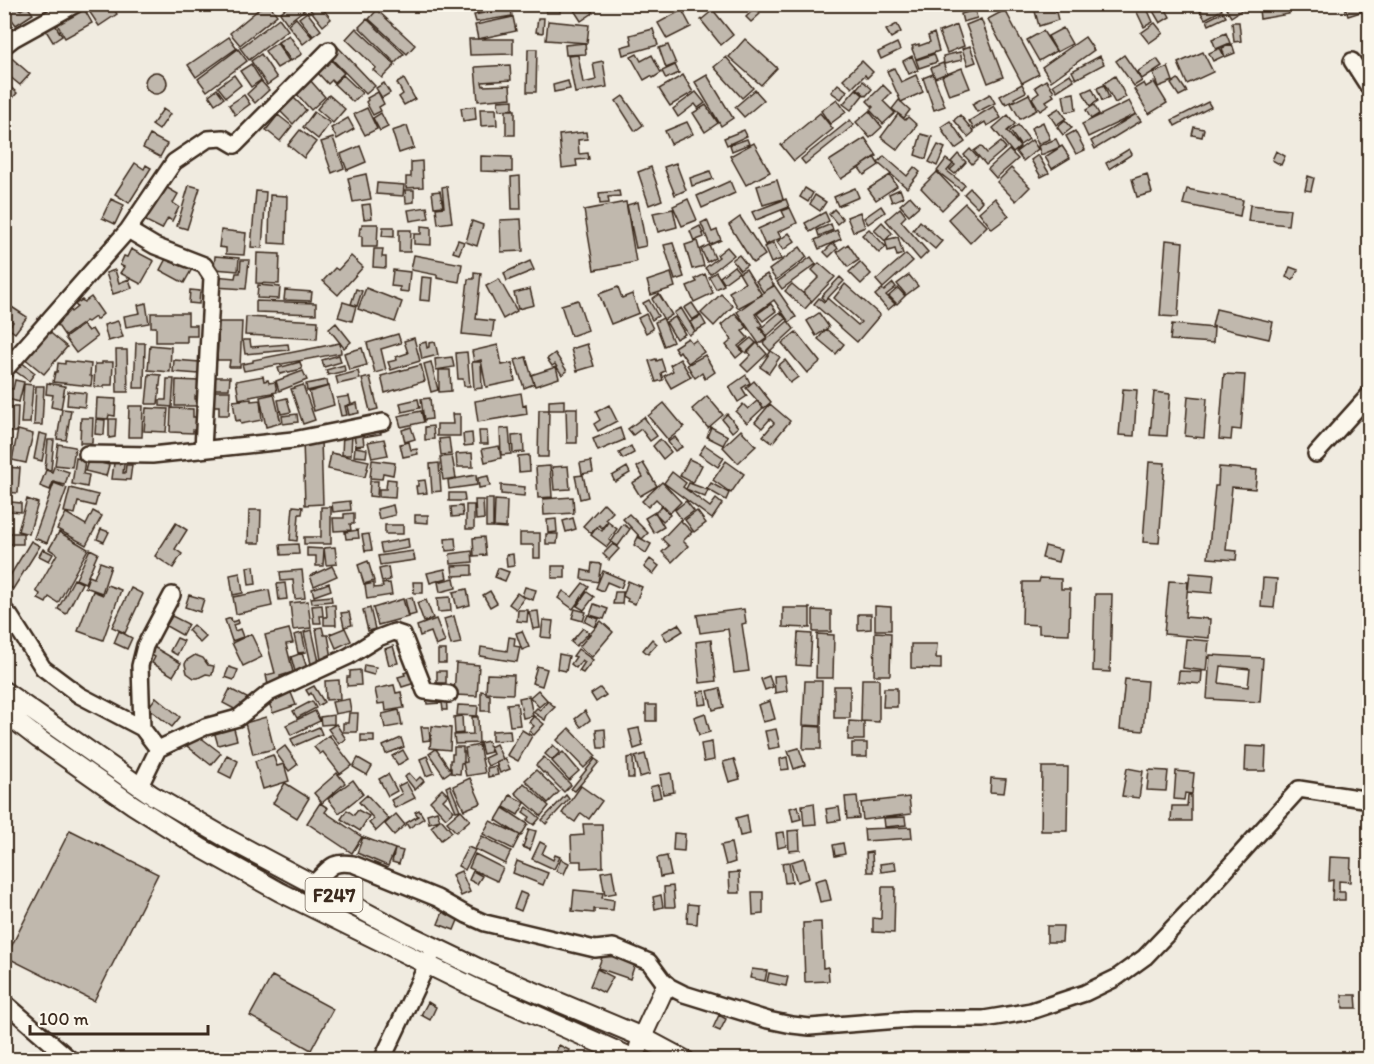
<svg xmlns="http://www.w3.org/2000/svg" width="1374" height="1064" viewBox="0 0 1374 1064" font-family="Itim,sans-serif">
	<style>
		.building { fill: #c0b8ad; stroke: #3b2a1e; stroke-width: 1.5; fill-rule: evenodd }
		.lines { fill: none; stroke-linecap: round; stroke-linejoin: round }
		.minor-casing { stroke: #3b2a1e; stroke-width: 20 }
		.major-casing { stroke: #3b2a1e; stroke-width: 22 }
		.minor { stroke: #fbf7ec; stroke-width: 15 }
		.major { stroke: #fbf7ec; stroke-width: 18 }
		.labels { text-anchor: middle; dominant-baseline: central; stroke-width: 4.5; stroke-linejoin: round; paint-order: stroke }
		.shield { fill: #fbf7ec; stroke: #75685c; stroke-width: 1.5 }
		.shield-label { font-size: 20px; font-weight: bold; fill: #3b2a1e }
	</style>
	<rect width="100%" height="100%" fill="#f0ebe0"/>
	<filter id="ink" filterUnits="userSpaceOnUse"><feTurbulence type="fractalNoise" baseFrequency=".0167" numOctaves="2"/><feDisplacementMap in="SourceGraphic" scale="12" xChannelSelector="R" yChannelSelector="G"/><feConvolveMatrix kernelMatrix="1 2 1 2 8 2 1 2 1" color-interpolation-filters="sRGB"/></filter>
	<g filter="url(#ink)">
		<path class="building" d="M8,4h18l-7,5 2,1 6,-4 6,8 -17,11 -12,-16v-2z
			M93,4h18l6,10 -18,12 -12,-18z
			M265,4h4l8,11 -37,30 -10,-12z
			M291,4h28l12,15 -8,7 -15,-19 -21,16 -7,-10z
			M475,4h26l1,2 -25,7z
			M546,4h14v9h-14z
			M570,4h18l5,9 -12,8z
			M684,4h16l1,7 -16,1z
			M1033,4h21l4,16 -19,6z
			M1143,4h2l8,18 -9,5 -9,-19z
			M1149,4h14l7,13 -10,6z
			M1211,4h8l3,6 -17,9 -5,-8z
			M1234,4h6l3,5 -12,8 -5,-8z
			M1273,4h14l2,10 -29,5 -1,-10 15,-3z
			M1344,4h26v5l-22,7z
			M83,7l9,16 -27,15 -9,-16z
			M511,8l1,8 -36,6 -2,-7z
			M755,8l5,6 -9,8 -5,-5z
			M377,10l38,35 -8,9 -38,-35z
			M682,10l9,17 -24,12 -9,-16z
			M713,10l20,25 -12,10 -20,-25z
			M975,10l2,8 -14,4 -2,-8z
			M1005,10l34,64 -17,9 -34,-64z
			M307,12l14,18 -8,6 -14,-18z
			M1223,12l3,5 -17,8 -2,-5z
			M513,17l3,14 -38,8 -3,-14z
			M279,18l9,12 -39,30 -9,-12z
			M296,18l16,19 -9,7 -15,-19z
			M538,18h6l-1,15 -7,-1z
			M367,19l37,35 -9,9 -36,-36z
			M981,19l22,58 -15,6 -22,-58z
			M548,21l41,4 -2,18 -41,-3z
			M1232,22h7l2,19 -7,1z
			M54,23l8,13 -9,6 -8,-13z
			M1155,23l8,10 -14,10 -8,-10z
			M897,24l4,8 -10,6 -5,-8z
			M957,25l7,21 -17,7 -8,-21z
			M356,28l39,37 -13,13 -9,-8 3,-2 -30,-29z
			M1063,28l9,16 -15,8 -9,-16z
			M653,29l5,16 -35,10 -2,-8 11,-3 -2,-9z
			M1043,31l13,20 -17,10 -12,-21z
			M934,33l5,18 -23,8 -4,-10 1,-1 -1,-2 7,-2v2l11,-4 -2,-6z
			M1226,33l4,10 -14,6 -4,-10z
			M289,35l13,19 -11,7 -13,-19z
			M229,37l8,11 -41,29 -8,-12z
			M1085,37l9,13 -43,31 -9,-14z
			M469,39h44v15l-43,1z
			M745,39l32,29 -16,17 -32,-28z
			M277,43l12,18 -12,7 -12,-17z
			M585,43l1,11 -20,1 -1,-10z
			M897,43l3,7 -19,9 -3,-7z
			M1232,44l3,9 -10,4 -3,-9z
			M668,45l8,19 -10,4 -7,-20z
			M337,46l38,40 -9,8 -38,-39z
			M970,46l6,16 -8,3 -6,-16z
			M1220,48l4,8 -11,5 -4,-8z
			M238,49l9,12 -40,30 -9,-12z
			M528,49h9l-1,43h-9z
			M960,52l2,8 -18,4 -1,-8z
			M1203,52l10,20 -26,12 -9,-21z
			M7,54l23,20 -10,11 -16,-13v-15z
			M261,54l16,24 -10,7 -16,-24z
			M637,54l4,7 11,-6 9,18 -8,5 -2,-2 -7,4 -13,-23z
			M934,54l3,8 -18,6 -3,-8z
			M578,55l5,28 13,-3 -3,-17 10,-2 4,26 -32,6 -7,-37z
			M1124,55l18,26 -8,5 -18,-25z
			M912,56l6,14 -9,4 -6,-13z
			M1100,56l4,8 -28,15 -4,-8z
			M726,57l27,31 -11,10 -28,-31z
			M329,58l15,15 -10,9 -2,-2 -4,4 -12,-13z
			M1157,59l5,7 -20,13 -5,-7z
			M862,61l11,11 -6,6 -2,-3 -13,13 -9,-9z
			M943,63l4,10 -12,5 -4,-10z
			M251,64l10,16 -10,7 -11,-16z
			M510,65l1,15 -29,2 1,4 27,-1 1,13 -33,3 -3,-34z
			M675,65l4,8 -13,6 -4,-8z
			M1168,67l5,14 -15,6 -5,-14z
			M894,68l7,14 15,-7 7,17 -22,10 -14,-31z
			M962,68l8,20 -21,7 -7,-19z
			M145 83a11 11 0 1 1 22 0a11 11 0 1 1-22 0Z
			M933,74l12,32 -11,4 -11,-32z
			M1070,74l4,6 -17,11 -4,-6z
			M234,75l7,10 -15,12 -8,-10z
			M343,75l19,18 -9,9 -19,-18z
			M683,75l10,17 -23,14 -11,-17z
			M707,75l26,43 -12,8 -26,-44z
			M1115,76l11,21 -11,6 -11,-20z
			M404,79l11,20 -11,6 -5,-8 4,-3 -6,-11z
			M1178,79l9,13 -8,4 -8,-12z
			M310,80l15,17 -14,13 -15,-17z
			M1046,80l8,11 -2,2 2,3 -8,5 3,4 -9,6 -8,-13 7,-5 -4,-6z
			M4,81l13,12 -11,13 -2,-1z
			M261,81l8,9 -14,13 -8,-9z
			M568,81l2,8 -16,3 -1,-7z
			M863,81l9,8 -6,7 -9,-8z
			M1154,82l13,21 -18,11 -15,-25 10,-6 2,4z
			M384,83l6,10 -8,5 -6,-10z
			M838,84l9,7 -6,8 -10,-7z
			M1022,84l4,8 -12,6 1,2 -9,4 -1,-2 -1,1 -4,-7z
			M883,85l8,8 -8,8 12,12 -12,11 -13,-14 3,-3 -6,-6z
			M1104,85l5,13 -7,3 -5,-13z
			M1092,88l6,13 -8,5 -7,-14z
			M217,89l7,9 -9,6 -6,-9z
			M856,89l7,6 -12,15 -8,-6z
			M755,90l9,10 -20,17 -9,-10z
			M378,92l6,12 -5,3 2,4 -8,4 -7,-13 2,-2 -1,-2z
			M696,92l9,11 -7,5 -3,-4 -17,13 -5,-8z
			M1074,93l2,17 -10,2 -3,-17z
			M990,94l5,9 -18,9 -5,-8z
			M1029,94l8,16 -17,9 -9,-16z
			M244,95l6,9 -15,11 -6,-10z
			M329,95l16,14 -12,14 -16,-14z
			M623,96l20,29 -8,6 -19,-30z
			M293,97l13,13 -13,14 -14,-14z
			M837,99l9,13 -16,12 -9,-13z
			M513,100v9l-14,1 -1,-9z
			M899,100l11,10 -6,8 -12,-9z
			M1129,101l7,13 -48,23 -6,-13z
			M1208,102l3,5 -36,19 -3,-6z
			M706,105l12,18 -13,9 -12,-19z
			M1094,105l5,9 -8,5 -5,-9z
			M475,106l1,13 -13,2 -2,-13z
			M994,106l7,12 -14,8 -2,-4 -11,7 -5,-8z
			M367,108l10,21 -12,6 -11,-21z
			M1059,108l7,10 -10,7 -7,-11z
			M163,109l7,5 -11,16 -7,-5z
			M480,109h16l1,16 -16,1z
			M506,110h9v25h-9z
			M869,111l13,16 -12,11 -14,-16z
			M314,112l16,11 -12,16 -15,-12z
			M381,113l7,14 -8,4 -7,-13z
			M820,113l13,16 -39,32 -13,-16z
			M898,114l7,6 3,-3 9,8 -19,25 -17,-13z
			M1136,114l5,7 -46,28 -4,-8z
			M278,115l14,11 -12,15 -14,-11z
			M960,115l14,17 -6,5 -14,-17z
			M1008,115l7,9 -8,7 13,16 -7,6 -20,-25z
			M348,118l6,11 -17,10 -6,-11z
			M850,120l4,5 -49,39 -4,-5z
			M1065,120l7,8 -9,7 -6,-8z
			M950,121l15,21 -10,7 -12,-17 1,-1 -3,-4z
			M687,122l6,12 -22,10 -6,-13z
			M1043,122l7,17 -12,5 -7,-16z
			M1018,125l11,14 -9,6 -10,-14z
			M407,126l7,22 -15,5 -7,-22z
			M1194,127l10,2 -2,8 -10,-2z
			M300,130l16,12 -12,16 -16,-13z
			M744,130l3,6 -20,9 -3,-7z
			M1075,131l10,19 -9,4 -10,-18z
			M586,132l1,7 -9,1 1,14 9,-1 1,6 -13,1 1,6 -15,2 -3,-33z
			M921,134l11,3 -6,22 -11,-4z
			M150,135l17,9 -7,13 -17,-9z
			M333,138l11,30 -12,5 -11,-31z
			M865,138l12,18 -36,23 -12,-18z
			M747,139l2,5 -17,7 -2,-6z
			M1056,139l4,8 -19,8 -3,-9z
			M1032,140l6,9 -15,12 -7,-9z
			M1001,142l5,6 -20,17 -12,-14 7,-5 6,7z
			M754,143l16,29 -24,13 -16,-29z
			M938,145l7,3 -8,18 -8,-4z
			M360,146l6,16 -19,8 -6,-16z
			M1062,146l8,12 -18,11 -7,-12z
			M970,149l8,9 -6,6 -8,-9z
			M1129,149l3,5 -23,15 -3,-6z
			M1009,150l9,9 -22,19 -8,-9z
			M1276,151l9,5 -4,9 -9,-5z
			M958,154l8,8 -11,12 -5,-4 5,-5 -4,-3z
			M1038,155l11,18 -8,4 -10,-17z
			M481,156l31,1v15l-31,-1z
			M884,156l23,20 7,-9 6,5 -13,16 -29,-25z
			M874,157l5,8 -15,10 -5,-7z
			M946,159l7,5 -6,7 18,14 -4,5 -24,-19z
			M422,161l1,26 -17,1v-11h5v-15z
			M135,163l9,6 2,-4 5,3 -22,35 -14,-9z
			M676,163l10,27 -11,5 -11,-28z
			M651,167l11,33 -13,5 -11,-33z
			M1011,168l19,19 -14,14 -19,-19z
			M710,171l3,8 -21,7 -2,-8z
			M937,172l21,22 -16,16 -21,-22z
			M366,174l5,25 -18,3 -5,-24z
			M1147,174l5,19 -15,4 -5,-18z
			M890,175l7,11 -21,14 -8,-11z
			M520,176l1,33h-9l-1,-32z
			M1308,176l6,2 -3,13 -6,-1z
			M777,180l6,19 -20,6 -6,-19z
			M730,181l5,12 -33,15 -5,-12z
			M377,183l27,2 -1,11 -27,-2z
			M189,185l11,3 -13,41 -10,-3z
			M164,186l14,8 -5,9 6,4 -7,14 -4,-3 -6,11 -16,-8 4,-9 -4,-2z
			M447,186l5,36 -14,2 -2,-16 8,-1 -2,-20z
			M805,188l8,5 -5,9 -8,-5z
			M855,188l4,9 -21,9 -4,-9z
			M970,188l12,13 -5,6 -13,-13z
			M900,189l3,8 -11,5 -3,-8z
			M1187,189l56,11 -3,16 -57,-12z
			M405,190h9v12l-8,1z
			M256,191l10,1 -4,56 -11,-1z
			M440,191l3,15 -9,1 -2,-15z
			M619,191l1,5 -12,1 1,6 -9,1 -1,-11z
			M270,195l17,1 -1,48 -17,-1z
			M815,195l11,7 -6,9 -10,-7z
			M910,196l9,10 -10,9 -9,-10z
			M995,198l14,18 -17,13 -13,-17z
			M111,199l13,6 -9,19 -13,-6z
			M688,199l9,21 -15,6 -9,-20z
			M786,199l3,8 -33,13 -4,-8z
			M626,202l10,60 -42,8 -10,-60z
			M638,202l8,44 -10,2 -9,-43z
			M965,203l22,23 -17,17 -22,-24z
			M370,204l2,14 -8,1 -2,-14z
			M1250,205l40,4 -2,16 -40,-4z
			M881,206l4,6 -17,12 -4,-6z
			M427,207l2,11 -19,3 -2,-11z
			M790,208l7,15 -19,9 3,6 -16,7 -7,-16 27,-12 -3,-6z
			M900,208l6,8 -5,5 27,31 -8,8 -34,-40z
			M673,209l4,18 -19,5 -5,-19z
			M834,209l9,10 -6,5 -8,-10z
			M825,212l4,9 -19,11 -5,-9z
			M860,212l5,15 -12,5 -6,-15z
			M740,217l25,38 -12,8 -24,-38z
			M521,219l2,32 -22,1 -1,-32z
			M707,220l5,12 5,-2 4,10 -11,5 -9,-22z
			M472,221l11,4 -6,21 -11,-4z
			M920,221l22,20 -7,8 -22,-19z
			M882,222l10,11 -7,8 -11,-11z
			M362,224h16l-1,23h-15v-11h-3l1,-8h2z
			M831,224l2,6 -14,6 -2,-6z
			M421,226l10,1v18l-17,-1v-10h7z
			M700,226l4,11 -10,4 -4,-10z
			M383,227h11v10l-12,-1z
			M869,229l17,18 -7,6 -17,-18z
			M221,230l25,3 -2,22 -18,-1v-6l-7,-1z
			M399,230h12l-1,22h-11z
			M837,230l4,9 -22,10 -4,-9z
			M789,233l6,8 -12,9 -6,-8z
			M898,237l5,17 -6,2 -2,-7 -7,2 -3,-11z
			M458,240l6,2 -5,12 -6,-2z
			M1166,240l17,2 -5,75 -18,-1z
			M697,241l7,25 -12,3 -7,-24z
			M673,243l11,34 -9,3 -11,-35z
			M774,243l7,16 -10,4 -7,-16z
			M833,243l5,5 -9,9 -5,-5z
			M848,244l11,16 -11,7 -11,-15z
			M709,245l6,13 -8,4 -6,-13z
			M727,247l7,8 -24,19 -5,-6 14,-11 -2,-2z
			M800,247l7,10 -31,23 -7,-10z
			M131,249l23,12 -13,23 -21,-11 4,-6 -4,-2 4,-9 3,1z
			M374,249h9l-1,8h4v11l-13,-1z
			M169,253l24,14 -9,16 -24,-13z
			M257,253l23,1 -1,30 -23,-1z
			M906,254l7,7 -30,27 -7,-8z
			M414,255l48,9 -3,18 -22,-4v-3l-26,-5z
			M739,255l8,10 -7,5 -8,-10z
			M215,256l24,2 -1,13 -24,-2z
			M351,256l12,11 -25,28 -15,-14 12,-13 3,2z
			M811,257l5,7 -34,25 -5,-7z
			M241,260h8l-3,29 -32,-2 1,-11 20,2 1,-5h4z
			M530,261l4,9 -27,11 -3,-8z
			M860,262l11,12 -10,10 -12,-12z
			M819,263l16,14 -23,24 -9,-8 16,-16 -7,-7z
			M734,266l5,6 -15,11 -4,-6z
			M1290,267l8,3 -5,10 -7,-3z
			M746,269l16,26 -24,13 -9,-16 16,-9 -6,-10z
			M115,270l4,13 10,-4 3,9 -19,6 -7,-21z
			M393,270l17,2 -2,20 -8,-1v-4l-9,-1z
			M474,272l7,1 -5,46 18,2 -2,16 -30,-3 6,-55h6z
			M716,272l8,13 -8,4 -7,-12z
			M671,273l4,14 -24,8 -4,-14z
			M705,274l8,19 -19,9 -7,-16 10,-4 -2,-3z
			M767,274l7,12 -11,6 -7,-11z
			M909,275l9,11 -12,9 -9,-11z
			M422,277l10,1 -2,23 -10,-1z
			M840,277l4,4 -19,20 -4,-4z
			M499,279l18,32 -14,8 -17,-33z
			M893,283l3,4 -10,8 9,9 -7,6 -13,-15 7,-6 2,2z
			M792,284l20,17 -7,8 -20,-18z
			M845,284l35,31 -23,27 -43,-38 5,-6 5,4 3,-4 31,27 3,-3 -27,-24z
			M258,285l22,2 -1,12 -22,-1z
			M774,285l22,32 -7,5 -15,-22 -19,14 7,11 -3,2 8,11 -8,6 -22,-32z
			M618,287l4,11 10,-4 7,19 -28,11 -12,-30z
			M366,288l36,14 -7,20 -37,-13z
			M898,288l7,8 -8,8 -8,-8z
			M356,289l6,2 -5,15 -6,-2z
			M530,289l4,16 -16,4 -4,-16z
			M190,290l10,1 -1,13 -10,-1z
			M285,290l27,2 -1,9 -27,-1z
			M659,294l13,21 -8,5 -12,-21z
			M721,294l12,12 -19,20 -13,-13z
			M91,297l12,17 -7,6 -1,-3 -7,5 -2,-1 -21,15 -9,-13 9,-7 -2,-2 6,-5 2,3 6,-5 -2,-3 7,-4 2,2z
			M578,300l10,30 -17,6 -10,-31z
			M649,300l9,16 -6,4 -9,-17z
			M256,301l60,2v11l-60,-2z
			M4,302l23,15 -12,16 -7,-5 5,-6 -9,-6z
			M343,302l13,4 -4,15 -14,-4z
			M146,303l3,20 -23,4 -2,-11 16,-3 -2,-8z
			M692,303l8,12 -8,5 -8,-12z
			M771,304l5,7 -13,10 -6,-7z
			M681,308l14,23 -6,4 -15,-22z
			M1216,309l57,13 -4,17 -57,-13z
			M780,312l6,7 -19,17 -6,-8z
			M151,313h37v12h9v11h-10v6h-31v-15h-5z
			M735,313l12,14 -5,4 6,7 -10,8 5,6 -7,6 -10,-13 6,-5 -11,-15z
			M819,313l10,14 -13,9 -9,-15z
			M646,314l7,15 -7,4 -8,-15z
			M701,316l5,9 -11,6 -5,-9z
			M246,317l72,4 -1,18 -72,-4z
			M675,317l10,17 -9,5 -10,-17z
			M663,318l10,24 -9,4 -9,-24z
			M118,321l5,16 -15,4 -4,-16z
			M788,321l6,8 -24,22 -7,-8z
			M219,322h23l-2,45h-11l1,-7h-13z
			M336,323l15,19 -7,6 -15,-19z
			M1172,324l42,4 -1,15 -43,-3z
			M83,325l5,6 4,-2 5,8 -21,16 -11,-15z
			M46,329l21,18 -23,27 -21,-17z
			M826,329l18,15 -8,10 -18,-15z
			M796,332l24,30 -13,11 -25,-30z
			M398,334l3,9 -20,6 5,21 -11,3 -8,-30z
			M414,338l6,23 -29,9 -3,-8 9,-2 -1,-3 12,-4 -4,-12z
			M688,338l4,5 4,-3 8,12 -16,11 -8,-12 -2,2 -4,-6z
			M751,338l5,5 -10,10 -6,-6z
			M243,340h7l1,7 37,-3 1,6 -44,4z
			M426,342l1,6 2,-1v-4l6,-1 3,13 -16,4 -3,-15z
			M136,343h9l-1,45h-10z
			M340,343l1,10 -97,18 -2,-7 11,-2v-2z
			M757,343l10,11 -19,18 -7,-7 10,-10 -3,-3z
			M587,344l7,22 -17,5 -6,-22z
			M150,345l21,2 -1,25 -22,-2z
			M498,345l4,20 10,-2 3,18 -29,6 -5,-27 -7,2 -2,-11z
			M362,348l5,17 -18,5 -5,-17z
			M116,350h11l1,42h-11z
			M771,351l9,6 -11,16 -9,-6z
			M467,352l3,34h-6l-1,-7h-5l-2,-26z
			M555,353l12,18 -5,4 -7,-11 -3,2 -5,-7z
			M339,355l2,7 -17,5 -2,-7z
			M705,355l10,17 -10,7 -3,-6 -7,5 -8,-13z
			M452,357l2,10 -18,3 -1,-11z
			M526,357l8,27 -10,4 -9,-28z
			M656,359l1,2 4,-2 4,12 -4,2 2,7 -7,2 -7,-21z
			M680,359l11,18 -20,11 -7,-12 9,-5 -3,-6z
			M174,360l26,2 -1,12 -26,-2z
			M785,360l13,17 -8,6 -12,-17z
			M65,361l26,3 -1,12 2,1 -1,9 -38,-4 2,-10h2l1,-9 7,1z
			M21,362l14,11 -6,8 -14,-10z
			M102,362h11l-1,23h-8v2h-10l1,-23h7z
			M300,362l2,7 -22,5 -2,-6z
			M431,362l7,28 -7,2 -7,-28z
			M472,362h9l1,26 -8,1z
			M344,365l1,6 -17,4 -2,-5z
			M421,365l4,16 -40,12 -4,-17z
			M556,367l3,11 -24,8 -4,-11z
			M439,370h11l1,21 -12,1z
			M303,371l4,9 -28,11 -3,-10z
			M358,371l2,8 -22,5 -2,-7z
			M149,374l12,1 -3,29h-12z
			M1224,374l21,1 -4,55 -9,-1 -1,11 -12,-1z
			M746,375l4,8 -8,5 5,8 -9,6 -9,-15z
			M263,376l1,5 4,-1 1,3 6,-1 2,10 -38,7 -3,-18z
			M212,377h18l-1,12h-18z
			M370,377l8,32 -8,2 -8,-32z
			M167,379h7l-2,28 -12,-1v-6h6z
			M15,380l9,2 -5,20 -15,-4v-11l9,2z
			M176,380l23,1v15h-4v3h4l-1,7h-23z
			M327,380l1,6 -21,5 -1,-7z
			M754,381l17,21 -7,6 -18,-20z
			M47,383l18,3 -4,23 -10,-2 2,-12 -7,-1z
			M24,384l9,1 -3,38h-9z
			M303,385l12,35 -12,4 -12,-35z
			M36,386h8l-2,39h-8z
			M329,386l5,19 -20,6 -5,-19z
			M1123,389l14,1 -3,46 -15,-1z
			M68,391l18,2 -1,14 -18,-2z
			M213,391h17l-1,24h-10v-9h-7z
			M1154,392l16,2 -3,42 -17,-1z
			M521,393l2,13 3,-1 1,9 -49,8 -3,-21z
			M274,394l7,29 -15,4 -6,-30z
			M349,396l2,8 -6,2 2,9 -6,1 -4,-18z
			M707,396l16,19 -15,13 -16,-19z
			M1188,396l19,2 -3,40 -19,-2z
			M97,398l19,1 -1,17 -6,-1 -1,4 -12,-1z
			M287,398l4,14 -10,2 -3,-14z
			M430,398l2,21 -8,1 -3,-21z
			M251,399v2l9,-1 2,20 -21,4 -1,-4 -4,1 -3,-20z
			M418,399l2,9 -18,4 -2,-9z
			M564,400v10h-15v-9z
			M757,401l6,7 -16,15 -11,-11 7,-8 5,5z
			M357,403l2,10 -10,2 -2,-9z
			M664,403l20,24 -16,13 -20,-24z
			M770,404l20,17 -18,22 -9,-7 11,-13 -4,-4 -8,9 -7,-6z
			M609,405l8,16 -19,10 -4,-7 6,-4 -4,-8z
			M129,406h14l-1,31h-14z
			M9,407h9l-1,25h-9z
			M146,408l22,1 -2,23 -22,-1z
			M171,408l22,1v8h3v13h-3v3l-23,-1z
			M566,408h11v35h-10z
			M62,409l9,1 -5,30 -9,-1z
			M539,410h10l-1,47h-10z
			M421,411l3,11 -23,5 -3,-11z
			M297,414l1,8 -15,2 -1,-8z
			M452,414h8v22h-23v-12h16z
			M727,414l11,13 -6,5 -10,-13z
			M644,417l13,19 -7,5 -9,-12 -8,6 -5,-6z
			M81,418h12l-1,25h-12z
			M96,419l9,1 -1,15 -9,-1z
			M109,419h7l-1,18 -6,1z
			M380,425l1,9 -18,3 1,8 -8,1 -3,-16z
			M433,426l1,13 -9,1v-13z
			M411,427l4,12 -10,3 -3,-12z
			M711,427l17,9 -5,9 -16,-8z
			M509,428l2,26 -10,1 -1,-26z
			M620,428l4,12 -26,11 -5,-12z
			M18,430l15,4 -7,29 -14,-3z
			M741,430l15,16 -18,17 -15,-16z
			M479,431h8l1,13h-8z
			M343,432h9l-1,23h-9z
			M39,433l8,2 -5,26 -8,-2z
			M472,433l1,12 -9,1 -1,-12z
			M523,435l1,17 -11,1 -1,-17z
			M675,437l7,10 -7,4 -7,-9z
			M449,438l2,16 -10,1 -2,-16z
			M384,439l4,16 -16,3 -4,-16z
			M660,439l11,13 -8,7 -10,-13z
			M48,440h6l-3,30 -6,-1z
			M303,440h18l2,64 -18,1z
			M409,442l2,8 6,-1 1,5 -15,3 -3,-13z
			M58,444l17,3 -3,20 -17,-2z
			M705,445l19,13 -6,9 -19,-13z
			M499,446l2,12 -16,4 -3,-13z
			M631,446l3,7 -11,6 -4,-6z
			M355,447l12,2 -1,8 -12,-1z
			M331,453l38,8 -4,16 -37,-8z
			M472,453l1,14h-16l-1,-13z
			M115,455l10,1 -2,17h2l1,-8h6l-2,15 -18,-1z
			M529,455l1,16 -11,1 -1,-16z
			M452,456l4,22 -13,2 -3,-23z
			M76,458l9,2 -2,14 6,1 -2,12 -15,-3z
			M689,459l13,6 -9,18 -13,-7z
			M88,460l21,5 -3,11 -21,-5z
			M372,460l23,3 -2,12 -10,-2 -1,6 -12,-1z
			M591,461l2,11 -11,2 -2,-11z
			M726,461l18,13 -13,19 -18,-13z
			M1149,462l16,1 -6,80 -16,-1z
			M439,463l2,28 -9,1 -2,-28z
			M643,463l14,23 -17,10 -8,-13 11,-6 -6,-10z
			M550,466l2,31 -14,1 -2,-31z
			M568,466l2,23 -16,1 -2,-23z
			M4,467l16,1 -2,25 -14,-1z
			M54,467l15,5 -4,13 -12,-3 -3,8 -10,-4 6,-16 6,2z
			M627,467l3,6 -15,9 -3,-6z
			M1219,467l38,3 -2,19 -23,-2 -6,63 11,1 -1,9 -28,-2 7,-72h3z
			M672,472l14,11 -3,4 27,20 6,-8 6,5 -10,15 -48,-36z
			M476,475l1,10 -28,4 -1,-9z
			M583,475l5,22 -8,2 -5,-23z
			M488,476l2,10 -11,2 -1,-10z
			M387,479l9,1 -1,18 -16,-1v-8h7z
			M425,480l2,13 -10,1 -1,-8h2v-5z
			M370,481h8l-1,16 -8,-1z
			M662,482l19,20 -11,11 -14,-14 -8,8 -6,-6z
			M54,483l13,5 -20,55 -13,-5z
			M689,483l19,7 -3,7 -19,-8z
			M711,483l18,10 -3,7 -19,-11z
			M501,485l24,2 -1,9 -23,-2z
			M70,488l28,7 -3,11 -17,-4 -3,12 -11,-2z
			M449,493h15l1,8h-16z
			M573,497l1,16 -30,2 -1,-16z
			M27,499l11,4 -9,31 -11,-3z
			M486,499h7v28h-7z
			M475,500h8l1,19 -8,1z
			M495,500l12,1 -1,27 -12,-1z
			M350,501l1,9 -18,2 -1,-9z
			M686,501l8,10 -12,9 -7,-10z
			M11,502l10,1v9l-11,-1z
			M604,503l9,9 -7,7 2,2 -6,7 -3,-3 -8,8 -8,-7z
			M393,505l2,10 -16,4 -2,-10z
			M466,505h8v24h-8z
			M293,506l10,1 -1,7h-3l-2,27 -7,-1z
			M462,506l1,10 -11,1 -1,-10z
			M662,506l8,9 -7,6 -8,-8z
			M321,507h10v37h-27v-7h17z
			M249,510h12l-1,33h-12z
			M93,511l9,5 -16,29 -29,-16 9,-16 20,12z
			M697,511l9,12 -12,9 -9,-12z
			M655,512l9,15 -10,6 -9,-15z
			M354,513v11h-4l1,6 -17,1 -1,-13h11v-4z
			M629,514l19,19 -6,6 -19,-20z
			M415,515h13v8l-13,-1z
			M573,518l3,11 -10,3 -3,-11z
			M556,519l1,13 -9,1 -1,-13z
			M680,520l12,12 -9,9 5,5 -16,16 -10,-10 7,-6 -7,-7z
			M608,522l9,7 -8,11 2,2 -4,5 -16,-12 6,-8 5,4z
			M176,523l11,7 -12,19 7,5 -9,14 -18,-12z
			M623,524l7,5 -12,17 -7,-4z
			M385,525h18v9h-18z
			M101,529l8,3 -5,10 -7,-3z
			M358,530l1,8 -13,1 -1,-7z
			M59,532l29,17 -30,54 -9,-6 -3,6 -8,-4 2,-5 -4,-3 21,-37 -8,-5z
			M8,533h15v11h-15z
			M520,533h20v25h-6v-13h-14z
			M369,534l3,16 -7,1 -3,-16z
			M546,534h12l-1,10h-11z
			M484,537l2,18 -12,1 -1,-18z
			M638,537l13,7 -5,9 -12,-8z
			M455,538l1,12 -10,1 -1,-12z
			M408,539l1,9 -27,5 -2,-9z
			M31,541l9,5 -27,43 -8,-5z
			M298,544l1,10 -18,1 -1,-10z
			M613,544l6,5 -10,11 -6,-6z
			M1045,546l16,4 -3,12 -16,-4z
			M335,547l2,17 -11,1 -2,-17z
			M307,548l17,1 -1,17h-7v-10h-9z
			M43,549l10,5 -4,7 -10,-5z
			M90,549l8,4 -13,30 -9,-4z
			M413,551l2,9 -35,5 -2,-9z
			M472,551l1,11 -22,2 -1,-10z
			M513,554l1,12 -7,1 -1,-12z
			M650,559l9,7 -6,8 -9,-7z
			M368,561l6,20 -10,3 -6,-19z
			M100,562l11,4 -9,27 -17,-6 4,-11 5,2z
			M592,563l9,1 -3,18 -17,-3 1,-9 9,2z
			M472,565v10l-19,1 -1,-10z
			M254,566l2,18 -7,1 -2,-18z
			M332,566l5,10 -23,10 -4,-10z
			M552,566h13v12h-13z
			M388,567l2,13 -8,2 -3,-13z
			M498,568l11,4 -4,9 -10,-4z
			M445,569l2,9 -17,5 -3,-10z
			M302,570l3,28 -10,1 -2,-19 -12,1 -1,-9z
			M603,571l21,9 -3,8 -14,-6 -4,9 -7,-3z
			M240,573l3,20 -10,2 -3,-20z
			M1190,573l24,2 -2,18 -24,-2z
			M454,578l2,10 -16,4 -2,-10z
			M1040,578l21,1v10h9l-1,45 -30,-1v-8l-17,-1 1,-42h16z
			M1263,578l14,1 -3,29 -13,-1z
			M74,579l8,4 -16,31 -8,-5z
			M628,581l14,6 -7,17 -8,-3 1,-2 -5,-3z
			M1169,581l19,1 -3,35 25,2 -1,19 -45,-4z
			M413,582h10v11h-9z
			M285,583l2,16 -8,1 -2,-16z
			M329,583l2,7 -17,6 -2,-7z
			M374,583v5l9,-1 -1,-3 8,-1 2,12 -25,4 -2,-14z
			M583,583l6,4 -16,22 -15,-11 5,-7 9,6z
			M107,585l14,5 -18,50 -25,-9 15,-40 10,4z
			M525,587l11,3 -3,10 -11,-4z
			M131,588l12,6 -18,39 -13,-6z
			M467,589l3,16 -13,3 -4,-16z
			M269,590l3,16 -36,8 -3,-17z
			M490,591l7,12 -7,4 -7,-12z
			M587,592l7,5 -10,13 -7,-4z
			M615,592h8l-1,12h-9z
			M517,593l7,5 -8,11 -7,-5z
			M1095,594h17l-2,78 -17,-1z
			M189,595l15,4 -4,13 -15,-5z
			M331,596l1,5 -20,2 -1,-5z
			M412,597l4,17 -7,2 -4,-17z
			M450,597l1,14 -13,1 -1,-14z
			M403,599l5,18 -30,8 -5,-17z
			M426,600l7,18 -9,4 -7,-19z
			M308,601l3,27 -18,2 -3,-27z
			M594,604l14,5 -4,10 -14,-4z
			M322,605l1,11h-3l1,7h-7l-2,-17z
			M326,605h9l1,20h-12v-8h3z
			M875,606l16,1v23h-16z
			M370,608l5,21 -7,2 -5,-21z
			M783,608h27v20l-27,-1z
			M575,609l11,3 -3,9 -11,-3z
			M744,609l2,14 -4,1 7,47 -15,2 -6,-44 -28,4 -3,-18z
			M518,610h10l-1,12 -10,-1z
			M813,610l18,1v21h-18z
			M538,611l2,17 -7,1 -4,-17z
			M349,612l3,13 -8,2 -3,-14z
			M858,614h13v15l-13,1z
			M588,615l11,4 -4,8 -10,-5z
			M172,616l16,8 -6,11 -16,-9z
			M454,616l7,27 -10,2 -7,-26z
			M231,618l1,4 6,-2 1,3 -6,2 2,6 5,-2 3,8 -11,4 -7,-21z
			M436,619l9,23 -9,4 -5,-14 -11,4 -3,-10z
			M543,620l10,1 -2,17 -10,-1z
			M601,621l12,11 -21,25 -13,-10z
			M678,624l5,7 -16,10 -5,-8z
			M193,625l13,12 -6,6 -12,-13z
			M322,627l2,8h4l4,23 -11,2 -5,-32z
			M345,628l6,13 -15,7 -6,-14z
			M583,628l6,5 -13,13 -5,-4z
			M289,629l4,14 -7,1 7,28 -13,4 1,6 -13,3 -2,-10 9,-2 -10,-38z
			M312,630l7,32 -8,2 -7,-32z
			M119,631l13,7 -5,11 -13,-6z
			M522,631l7,16 -7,3 -6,-17z
			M875,632l16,1 -1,42h-16z
			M302,633l4,19 -8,1 -4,-18z
			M798,633l14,1 -2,32 -14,-1z
			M251,634l11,23 -19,9 -11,-23z
			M817,634l17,1 -1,43h-17z
			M509,637l6,1 -1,8 6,1 -3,15 -37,-6 1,-9 26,4z
			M177,638l7,3 -7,14 -7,-4z
			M652,639l5,5 -9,10 -5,-4z
			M1186,639l23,2 -3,30 -23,-3z
			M711,640l5,41 -16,2 -4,-41z
			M911,644h26l-1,14h5v11l-30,-1z
			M152,646l29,17 -8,13 -21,-13 3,-6 -7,-4z
			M393,646l5,17 -9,2 -4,-16z
			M578,649l15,11 -10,13 -4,-2 6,-9 -3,-2 -6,8 -5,-4 5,-7 -3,-1z
			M438,650h8v13h-8z
			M302,653l6,18 -12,4 -5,-18z
			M559,654l10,2 -3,15 -9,-2z
			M195,655l8,3 5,7 6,1 -2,9 -6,-1 -8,4h-4l-7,-5 -2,-9 2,-4z
			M1210,655l53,3 -3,44 -53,-3zM1221,666l29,3 -2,18 -29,-4z
			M456,663l23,2 -2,31 -23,-1z
			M364,665l12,2 -2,8 -11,-3z
			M537,666l10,3 -5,17 -10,-3z
			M229,667l9,3 -4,10 -9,-3z
			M360,670l1,15 -14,1v-9h3v-6z
			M412,670l3,13 -13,4 -4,-10 7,-2 -1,-2z
			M437,671h9v12h-9z
			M1179,671l23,1 -1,12 -23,-2z
			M487,674l27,1 -1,19 -27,-1z
			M785,675l2,16 -12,2 -1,-17z
			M769,676l4,11 -8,3 -4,-11z
			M862,679h17v43l-18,-1z
			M1125,679l22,2 -4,50 -23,-2z
			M339,680l1,19 -14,1 -1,-19z
			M805,681h17l-1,45 -18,-1z
			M394,685l2,8 5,-1 3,16 -18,3 -1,-8 -7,1 -3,-15z
			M314,686l10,16 -6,4 -7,-13 -2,2 -3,-5z
			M834,686h16v32h-16z
			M289,688l7,17 -23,8 -5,-13z
			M600,688l6,7 -10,7 -5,-8z
			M720,688l4,19 -11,3 -5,-19z
			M884,688h13v19h-14z
			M230,689l17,9 -7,14 -17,-9z
			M538,690l9,10 -8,7 -9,-10z
			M481,691l5,1v2l4,1v16h-9z
			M705,691l2,13 -8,1 -1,-13z
			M446,695l1,15h-4l-1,-7 -15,1 -1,-7z
			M529,696l4,20 -10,2 -4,-20z
			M156,697l24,20 -8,10 -24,-19z
			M349,699l2,12 -16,3 -3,-12z
			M312,701l4,7 -19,10 -4,-7z
			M548,701l7,6 -8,8 -2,5 -12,-8 4,-4 3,2z
			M770,701l5,18 -12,3 -5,-17z
			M517,703l3,22 -10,1 -3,-22z
			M458,705l20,1 -1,10 -20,-1z
			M646,705h10v16h-10z
			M399,710l3,15 -17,3 -3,-14z
			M315,711l5,10 -29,14 -5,-10z
			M585,711l5,9 -9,7 -6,-8z
			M349,713h9l-1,19h-14v-9h5z
			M705,713l5,19 -11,3 -5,-18z
			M334,715v9l-13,1 -1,-8z
			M462,716l1,17 -8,1 -1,-17z
			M534,716l10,8 -10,11 -5,-4 5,-5 -5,-4z
			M266,717l8,32 -21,5 -8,-31z
			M472,717h6l1,26 -24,1 -1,-9 19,-1z
			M849,721l15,1v18h-16z
			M336,724l10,15 -7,5 -11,-15z
			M233,725l4,15 -19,5 -4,-14z
			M432,726l19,2 -1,22 -20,-2z
			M804,726l17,1v22h-18z
			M319,727l3,7 -28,12 -3,-7z
			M421,727h8l1,13 -7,1z
			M569,728l27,28 -12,12 -27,-28z
			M639,728l4,18 -9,3 -5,-19z
			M605,729l1,19h-8l-2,-18z
			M776,729l4,18 -11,2 -4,-18z
			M510,730l1,10 -19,1v-10z
			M522,730l10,6 -14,25 -11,-6z
			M196,734l25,19 -10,12 -24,-19z
			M329,735l23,30 -12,9 -17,-22 -3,2 -6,-7z
			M361,735h13v7h-13z
			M401,738l3,9 -18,7 -3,-8z
			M488,741l3,11 -8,2 -3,-11z
			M712,742l2,18 -10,2 -3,-18z
			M852,743h15v14h-15z
			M496,744l7,15 -15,7 -4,-8 9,-4 -3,-7z
			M479,745l6,28 -19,3 -3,-13 4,-1 -2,-14z
			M553,745l7,7 -8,8 -7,-6z
			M285,746l13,18 -9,7 -13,-18z
			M1246,746l20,1 -1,24h-20z
			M454,747h9v5h1v10l-3,1 -1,11 -9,-1v-5h-1v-8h2v-6h2z
			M799,748l6,17 -11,4 -6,-18z
			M436,749l15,22 -7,5 -15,-22z
			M403,750l5,9 -10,6 -6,-9z
			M563,752l16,19 -10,9 -17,-19z
			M645,754l5,20 -10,3 -5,-20z
			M227,755l11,6 -7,17 -12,-6z
			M273,755l4,11 7,-2 5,17 -26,8 -8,-28z
			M427,756l7,17 -8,3 -6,-17z
			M544,757l27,28 -7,7 -20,-20 -1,1 -7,-8z
			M633,757l1,21h-6l-1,-20z
			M787,757l2,12 -8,1 -1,-11z
			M358,758l14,8 -5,9 -14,-8z
			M505,758l5,11 -10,4 -4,-11z
			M595,759l4,3 -24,29 -4,-2z
			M734,759l6,20 -11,3 -6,-20z
			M496,766l2,9 -10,2 -1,-9z
			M1042,767h26l-1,64h-26z
			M1127,768l16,3 -4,27 -17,-2z
			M536,770l23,22 -11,11 -23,-23z
			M1149,770l19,1 -2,20 -19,-1z
			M1176,771l18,2 -2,21 -7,-1 -1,7 -10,-1z
			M337,773l8,10 -23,20 -8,-10z
			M409,773l7,8 4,-4 4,4 -9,9 -10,-13z
			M671,773l3,19 -11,2 -3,-19z
			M388,774l9,17 -9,5 -9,-17z
			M470,778l11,25 -17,7 -11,-24z
			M991,778l15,1 -2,14 -14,-1z
			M353,780l10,14 -24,19 -11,-14z
			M406,782l9,16 -20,10 -4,-8 11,-6 -4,-8z
			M285,783l24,15 -12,20 -24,-15z
			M524,783l25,23 -8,10 -26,-23z
			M450,785l10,25 -4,1 -10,-24z
			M658,785l3,12 -8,2 -3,-12z
			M581,786l21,15 -13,18 -8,-6 -6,9 -13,-9z
			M442,789l6,6 -5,5 11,11 -8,7 -16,-17z
			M367,795l22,24 -13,12 -7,-8 5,-4 -15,-17z
			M510,795l15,8 -7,12 -14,-8z
			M566,795l3,4 -23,25 -4,-4z
			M1188,795h3v26h-20l1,-15h15z
			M857,796l2,22 -12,1 -2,-22z
			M909,797l2,17 -48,6 -2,-17z
			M320,803l8,5 -3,4 37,25 -10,16 -45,-30z
			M814,803l2,21 -12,1 -2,-20z
			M798,806l3,13 -8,2 -3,-13z
			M527,807l13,11 -6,7 -7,-5 3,-3 -7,-5z
			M839,807l2,13 -13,2 -2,-13z
			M503,808l25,16 -7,12 -25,-16z
			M347,810l7,5 4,-5 11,6 -9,15 -19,-12z
			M419,810l5,8 -15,10 -3,-5 12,-7 -3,-4z
			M461,810l9,10 -14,12 -9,-10z
			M437,811l3,9 -11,3 -2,-9z
			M396,814l9,11 -11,10 -9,-11z
			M747,815l3,19 -10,2 -4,-18z
			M905,817l1,8 -21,2 -1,-9z
			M441,819l11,13 -11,8 -10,-13z
			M490,821l30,14 -7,14 -30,-15z
			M583,824h19l1,43 -22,1v-7h-9l-1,-25 13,-1z
			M911,827l1,11 -47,3 -1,-12z
			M529,829l7,2 -6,19 -7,-3z
			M70,830l88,44 -64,127 -88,-44z
			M799,830l1,20 -11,1 -1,-20z
			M784,832l2,14 -8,2 -2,-15z
			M674,833l11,1 -1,17 -11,-1z
			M482,836l29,15 -6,13 -30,-15z
			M363,837l32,12 -7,17 -31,-13z
			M540,842l6,3 -4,9 11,6 2,-5 5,2 -6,12 -22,-10z
			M731,843l4,19 -9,3 -5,-20z
			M843,843l2,11 -10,2 -2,-11z
			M468,847l7,3 -10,20 -7,-4z
			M395,849l8,2 -4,13 -7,-2z
			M872,852l1,20h-6l-1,-19z
			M475,854l28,14 -6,13 -28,-13z
			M667,856l4,19 -11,2 -3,-19z
			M1330,857l21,1 -1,24 -11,-1v11h6v8h-13l1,-20 -4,1z
			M804,858l5,20 -12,4 -6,-20z
			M561,859l8,4 -5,11 -8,-3z
			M517,861l31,12 -5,12 -30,-12z
			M789,862l3,20 -7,1 -3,-20z
			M895,862l1,8 -15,2 -1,-8z
			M612,870l4,23 -11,2 -4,-23z
			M461,871l9,21 -9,4 -9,-21z
			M473,871l9,5 -5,8 -8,-4z
			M739,872l1,21h-10l-1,-20z
			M826,878l5,22 -11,2 -5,-21z
			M673,886l2,21h-10l-1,-20z
			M882,887h13l-1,46 -21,-1v-14l8,1z
			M574,890l29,3 -1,5 12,2 -1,10 -19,-1v4l-22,-2z
			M520,892l7,3 -6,16 -7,-3z
			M752,892h11v22l-10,1z
			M661,895l2,12 -8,2 -2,-12z
			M688,904l10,1 -1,19 -10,-1z
			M443,912l16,6 -5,12 -16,-6z
			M821,922l2,46 5,-1 1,14 -24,1 -2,-59z
			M1047,926h16l-1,16h-15z
			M605,949l31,12 -6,18 -32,-11z
			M597,969l16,8 -9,16 -14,-7z
			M752,969l15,2 -2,10 -15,-3z
			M769,973l19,4 -2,9 -19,-4z
			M272,976l61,33 -22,41 -61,-34z
			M1342,995h14l1,13h-14z
			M428,1002l8,5 -6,13 -9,-5z
			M719,1015l7,4 -6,12 -7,-3z
			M559,1045l10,5 -5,10h-12z"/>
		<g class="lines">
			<g class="minor-casing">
				<path id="minor" d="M4,46l9,-7 63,-35
					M1352,61l18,28
					M128,230l46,-68 34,-23 15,-1 12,7 94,-95
					M4,371l124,-141 27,16 49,19 8,12 -9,172
					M87,454l65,1 141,-15 90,-18
					M1316,454l54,-60
					M4,610l6,6 33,52 36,27 63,33 16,21
					M142,728l-2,-62 5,-20 27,-51
					M140,786l18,-37 47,-22 33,-9 31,-25 80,-37 29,-18 16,-6 9,3 22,56 24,3
					M313,884c16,-14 17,-24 40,-20l84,34 30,17 18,8 110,26 18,-2 36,15 17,23 18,9 84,26 24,5 18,2 102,-8h72l47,-8 54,-18 31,-15 29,-21 43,-45 111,-123 71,11
					M4,1002l67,58
					M382,1060l50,-106"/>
			</g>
			<g class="major-casing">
				<path id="major" d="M4,691l148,104 76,44 175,93 75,36 164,69 43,23
					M4,712l35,27 94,66 68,43 79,44 195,96 162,72
					M639,1047l3,-10 24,-52"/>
			</g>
			<use href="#minor" class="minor"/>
			<use href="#major" class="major"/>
		</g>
	</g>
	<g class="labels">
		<rect class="shield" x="305.5" y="878" width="57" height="34" rx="4.5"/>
		<g class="shield-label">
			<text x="334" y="895">F247</text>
		</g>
	</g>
	<rect width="1374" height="1064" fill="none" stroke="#fbf7ec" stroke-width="24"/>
	<rect x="12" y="12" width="1350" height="1040" fill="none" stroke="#3b2a1e" stroke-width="2" filter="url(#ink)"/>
	<path d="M30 1025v9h178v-9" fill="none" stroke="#3b2a1e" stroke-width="3"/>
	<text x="39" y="1025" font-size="18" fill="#3b2a1e" stroke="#fbf7ec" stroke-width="4.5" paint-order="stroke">100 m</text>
</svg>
